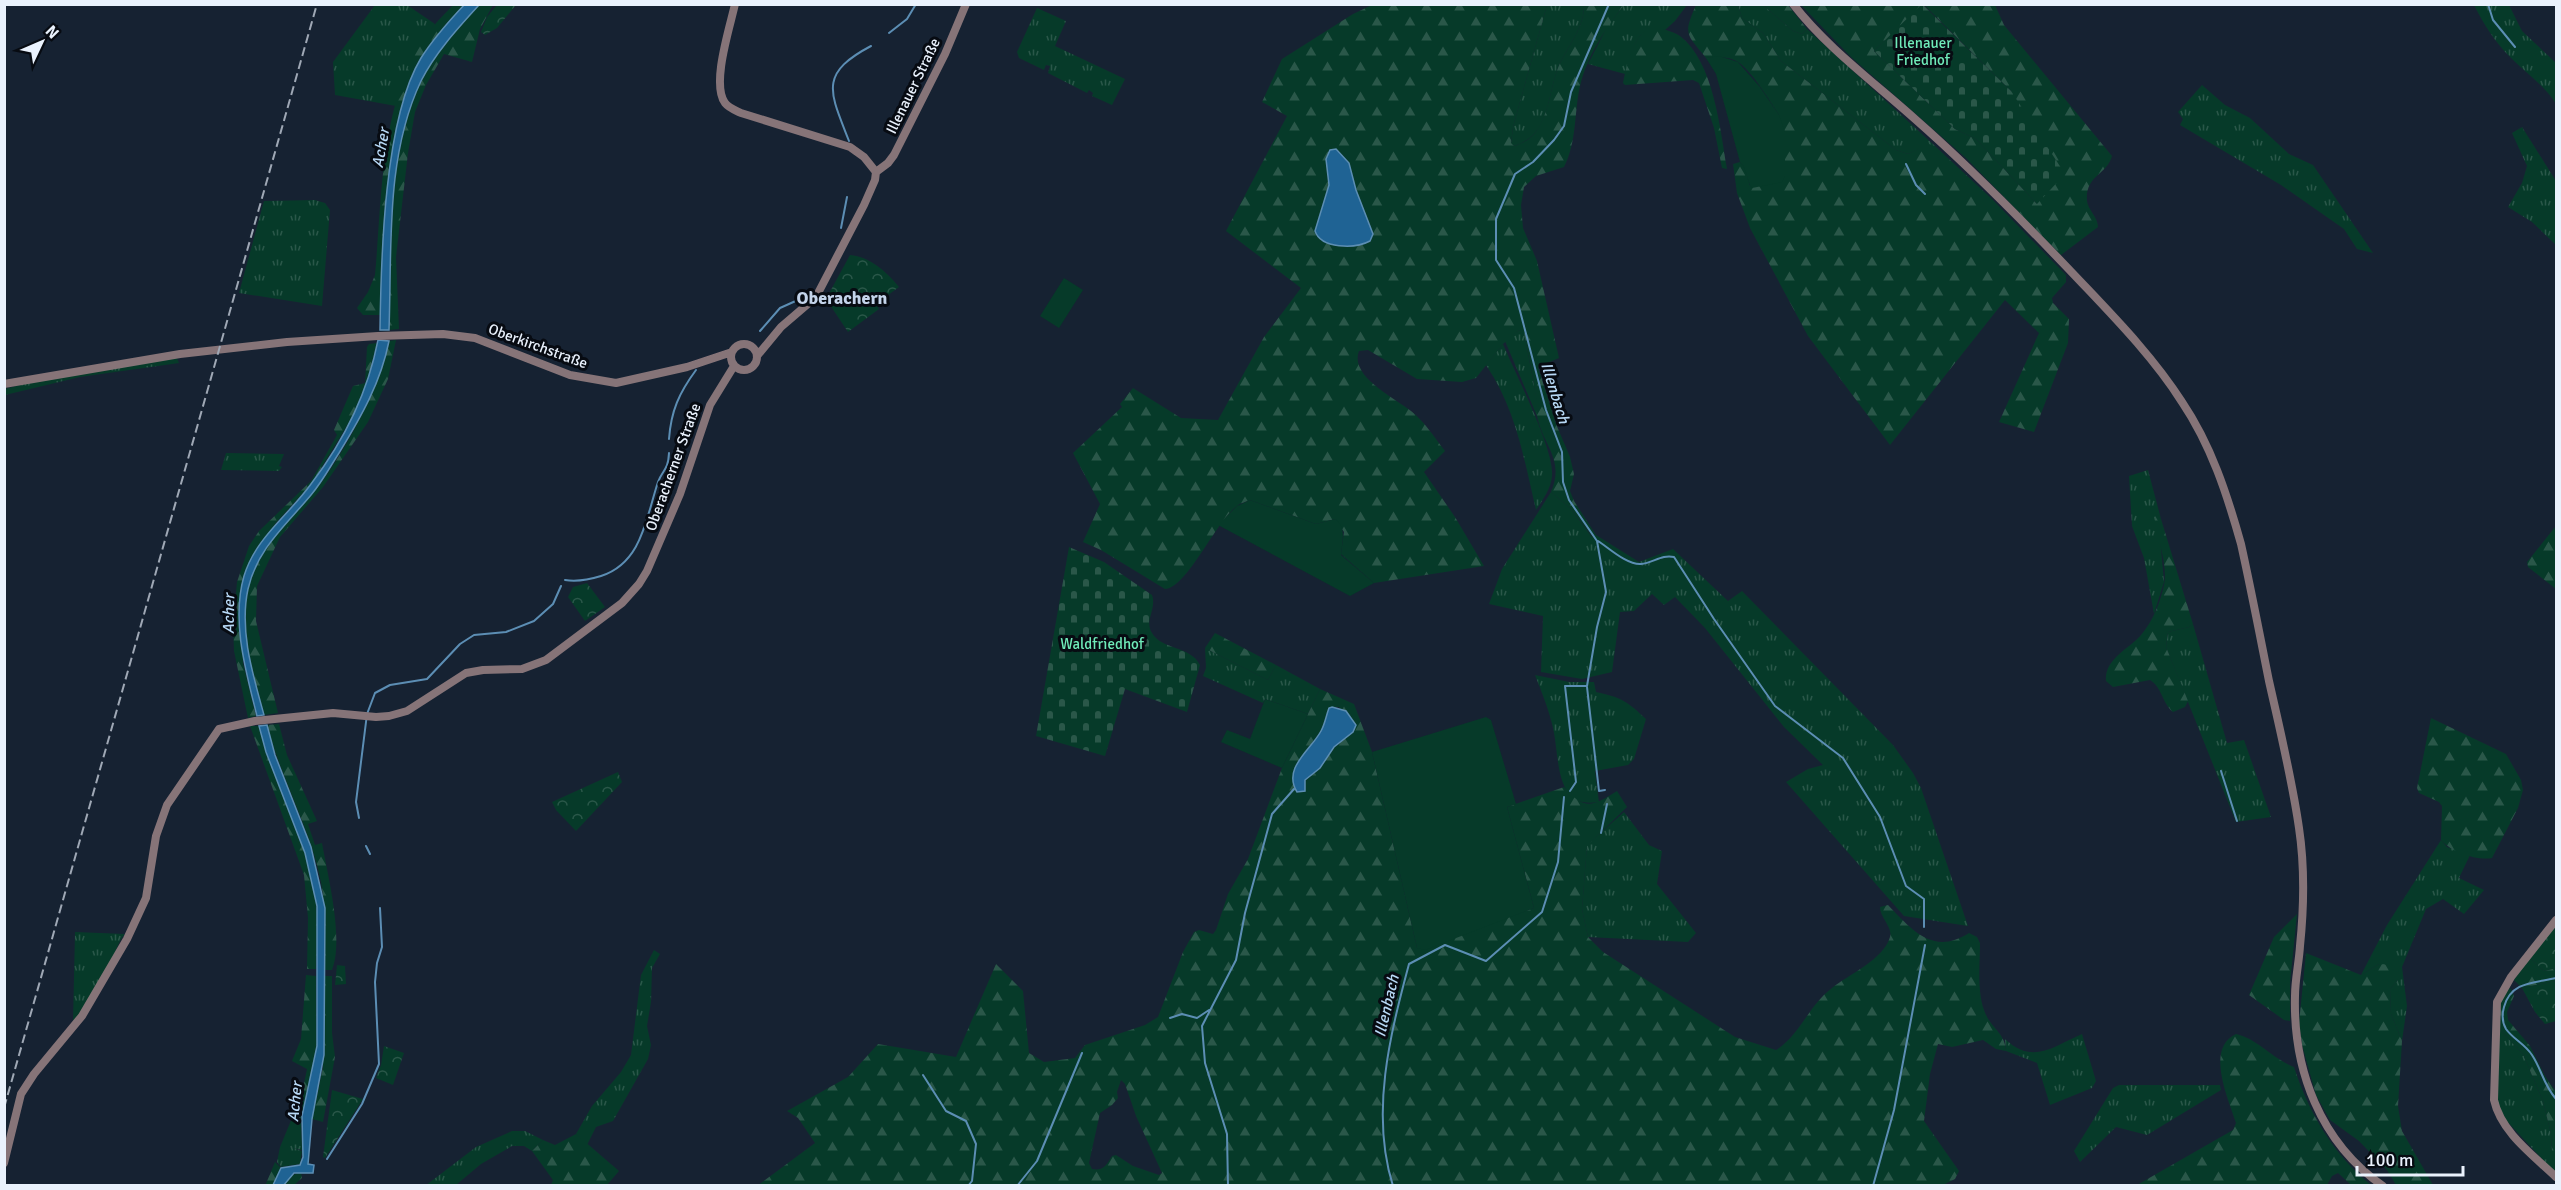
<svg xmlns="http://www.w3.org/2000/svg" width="2561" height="1190" viewBox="0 0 2561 1190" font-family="Signika,sans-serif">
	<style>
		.grass { fill: url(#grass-tufts) }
		.forest { fill: url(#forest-firs); fill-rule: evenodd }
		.cemetery { fill: url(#cemetery-stones) }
		.park { fill: url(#park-crowns) }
		.garden { fill: #063a29 }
		.water { fill: #1f6394; stroke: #5c8eb4; stroke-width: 1.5 }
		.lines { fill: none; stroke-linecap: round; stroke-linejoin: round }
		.stream { stroke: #5c8eb4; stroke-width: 2 }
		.secondary { stroke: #867478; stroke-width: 8 }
		.rail { stroke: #9fa8b5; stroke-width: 2; stroke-dasharray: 9 4.5; stroke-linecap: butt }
		.labels { text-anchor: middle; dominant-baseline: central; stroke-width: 6; stroke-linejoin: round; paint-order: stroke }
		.park-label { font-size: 15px; fill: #6febb9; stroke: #070b12 }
		.street-label { font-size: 15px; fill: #eaf2fd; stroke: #070b12 }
		.water-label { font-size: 16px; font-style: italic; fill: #b8d9f6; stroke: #070b12 }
		.quarter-label { font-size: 18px; font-weight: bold; fill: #c4d4ea; stroke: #070b12 }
	</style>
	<defs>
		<pattern id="grass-tufts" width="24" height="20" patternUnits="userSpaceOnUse" patternTransform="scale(1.5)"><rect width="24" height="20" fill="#063a29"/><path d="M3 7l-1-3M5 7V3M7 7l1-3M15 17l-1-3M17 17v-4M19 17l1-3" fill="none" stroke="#2a5749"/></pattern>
		<pattern id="forest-firs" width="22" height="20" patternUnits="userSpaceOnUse" patternTransform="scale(1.5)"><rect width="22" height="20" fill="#063a29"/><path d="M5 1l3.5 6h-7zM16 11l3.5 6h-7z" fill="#2a5749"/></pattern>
		<pattern id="cemetery-stones" width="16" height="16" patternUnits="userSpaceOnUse" patternTransform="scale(1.5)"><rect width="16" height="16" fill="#063a29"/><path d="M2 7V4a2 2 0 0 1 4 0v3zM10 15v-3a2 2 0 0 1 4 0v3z" fill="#2a5749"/></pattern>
		<pattern id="park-crowns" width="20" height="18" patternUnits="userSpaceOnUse" patternTransform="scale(1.5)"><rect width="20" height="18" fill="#063a29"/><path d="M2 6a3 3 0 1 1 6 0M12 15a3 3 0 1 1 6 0" fill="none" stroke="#2a5749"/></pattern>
	</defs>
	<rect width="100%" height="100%" fill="#162232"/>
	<path class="grass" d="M375,5h32l28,19c-19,26 -30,52 -39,82l-61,-11 -2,-33z
		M1547,5h37c0,25 -17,41 -26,63 -8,20 -9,50 -24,66 -6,6 -12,9 -20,12l-3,-2 2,-17z
		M1624,5h63l-12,16 -10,9c-29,-9 -33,23 -40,44l-37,-10 19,-37z
		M1738,5h25l30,26 9,3 5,-5 127,116h-6l-20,9 -12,-4 -115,-89 -18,-28 -21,-15z
		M2474,5h35l13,26 34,32v41c-12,-19 -29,-30 -45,-46 -16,-16 -27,-33 -37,-53z
		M1037,8l29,13 -11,25 70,33 -13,26 -20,-9 1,-3 -4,-3 -2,3 -39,-20 2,-7 -4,-1 -2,5 -25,-12 -2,-6z
		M2202,85l23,20 25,13 39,36 24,11 60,88 -16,-4 -13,-20 -63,-44 -101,-60 3,-6 -5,-7z
		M2522,127l34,54v64l-24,-23 -24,-15 14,-24 5,-17 -15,-33z
		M315,200l10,3 5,7 -8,96 -83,-13 25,-92z
		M1519,330l5,2 13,69v15l-32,-75z
		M1503,344c11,27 52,106 49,132 -1,13 -9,23 -16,34 -12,-51 -20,-101 -50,-145z
		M177,358l2,5 -99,14 -75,18v-6l30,-8z
		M226,453l58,1 -5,12 3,1 -3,4 -58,-1z
		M2148,470l13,49 -3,-4 6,67 -10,32 -10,-56 -12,-32 -3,-50z
		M1551,492l20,17 21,28 4,-2 43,27 34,-13 55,52 14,-10 151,154 20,28 8,15 47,138 -64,-10 -118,-134 22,-13 15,-4 -39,-38 -79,-99 -30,-31 -11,8 -12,-11 -18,17 -14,1 -8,60 -30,7 -41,-7 2,-56 -54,-12 13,-35z
		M2193,624l34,119 17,-3 27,77 -35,5 -70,-175 2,-15 21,-5z
		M1205,648l63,32 8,-15 44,24 -12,25 -43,-15 -2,4 -60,-27 3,-8z
		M1535,675l34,7h25l2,10c25,5 32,10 50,27l-12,40 -6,6 -33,6 4,31c-45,8 -39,-44 -46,-74 -4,-18 -11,-35 -18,-53z
		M1624,812l25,33 13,6 -5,33 39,49 -8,9 -100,-5 -6,-28 5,-64z
		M2441,840l6,7 23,8 -11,23 25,12 -20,24 -21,-15 -17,10 -24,58 5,39 -5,35 -11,-27 -1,-25 8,-9 -19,-16 -18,11 26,-50z
		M75,932l50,2c-7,8 -8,15 -12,24 -11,23 -25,44 -40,64z
		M654,950l6,4 -8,14 -1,34 -4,24 4,19 -3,14 -35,62 -17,6 -9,18 -11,-11 16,-28 29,-34 10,-17 10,-80z
		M2499,1029l24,25 20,47 8,33 1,19 -6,10 -44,-47 -5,-16z
		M2082,1034l14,47 -4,7 -42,17 -13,-42 -31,-12 -1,-12c28,26 47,8 77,-5z
		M2119,1085h101l1,5 -74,45 -31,-8 -36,35 -6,-11 39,-63z
		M300,1099l6,3 -5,13 1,35 -9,-2 9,3 -2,13 -19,3 -4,-5 3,-15z
		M512,1131h13l18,9 -11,11 -8,-5h-12l-31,18 -25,21 -31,1 51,-39z"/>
	<path class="forest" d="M453,5h12l-20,20 -33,51 -8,25 -13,60 -11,154h-17l-6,-7 11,-16 7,-17c7,-75 5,-160 43,-228 9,-16 23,-29 35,-42z
		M479,5h14l-13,24 -8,33 -28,-8 -18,31 -11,27 -7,41 -12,104 3,72 -10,1c3,-82 -4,-173 32,-249 14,-28 37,-53 58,-76z
		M1372,5h175l-34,122 -2,16 3,3c8,-3 15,-6 20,-12 15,-17 16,-46 24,-66 9,-22 26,-38 26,-63h40c-18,23 -37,51 -44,81 -6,27 -3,56 -16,81l-28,9 -12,11 -3,18 2,23 14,33 22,97 -21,9 18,57 14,33 4,17 -4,17 4,10 22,34 -3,2 -22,-28 -20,-17c14,-33 -8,-46 -14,-76 -2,-6 0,-12 -1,-18 -3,-22 -8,-44 -12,-65l-5,-3 -16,14 -27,34 -14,4 -45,-3 -49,-29 -9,1c-10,25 36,47 52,60 13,10 24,27 34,40l-21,21 31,45 29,49 -110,17 -33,-29 3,-22 -9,-13 -19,5 -66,-24c-4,2 -10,3 -13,6 -21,15 -50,82 -72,83l-64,-39 -18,-8 17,-38 -27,-51 49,-46 -2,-3 13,-16 48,30 37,2 46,-83 37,-49 -75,-57 61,-115 -25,-14 20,-43 71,-45zM1349,163l7,27 17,44 -3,8c-27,5 -32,3 -55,-11l14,-46v-12z
		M1696,5h42l4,13 21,15 18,28 115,89 12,4 20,-10 6,1 58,54 74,76v7l-14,16 1,5 16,16 -1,24 -34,89 -35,-10 40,-89 -34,-33 -115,145 -82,-109 -58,-108 -13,-35 -4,-29 7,-2 5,5 5,19 29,-71c-9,-14 -28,-45 -41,-53 -9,-6 -22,-5 -32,-4 -20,-25 -23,-23 -10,-53z
		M1763,5h25l19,24 -5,5 -9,-3z
		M1801,5h121l-48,46 81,78 21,10 61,65 -26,-113 -87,-86h71l9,20 108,131c-5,19 -27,19 -25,45 1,9 11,16 11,26l-37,28 -95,-97 -115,-101z
		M1654,26c7,3 19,5 26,10 34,26 40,93 47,133l-5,-1 -8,-40 -15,-45 -6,-3 -68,5 -2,-2c4,-19 10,-51 31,-57z
		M396,340l-8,39 -20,43 -45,65 -43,50 -23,49 -1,35 22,92 -14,2c-11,-40 -25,-84 -16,-126 8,-40 38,-64 63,-94 30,-34 70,-110 78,-154z
		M377,343l-12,47 -15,31 -38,62 -37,41 -31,52 -1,87 13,53 -8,2 -14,-67 -1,-26 4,-43 12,-36 10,-15 52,-50 26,-46 -3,-5 19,-44 12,-3 2,-36 2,-3z
		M2158,515l3,4 32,105 -4,3 -21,5 -2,15 22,54 -3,6 -12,5c-11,-9 -11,-25 -23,-32l-37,7 -7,-6c-2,-22 23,-32 35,-46 12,-14 19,-32 23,-50 4,-19 -6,-45 -9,-64l-1,-4z
		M2556,526v63l-28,-22 -1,-5z
		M1215,633l61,32 -8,15 -63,-32z
		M1320,689l34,15 18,48 45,196 117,-40 -27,-101 57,-20c20,23 28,20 53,4l10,16 -40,39 -5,63 6,28 15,15 132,85 41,13c24,-15 33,-45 56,-62 16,-13 52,-29 58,-51 3,-10 -10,-19 -10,-30l8,-2c24,25 45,51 81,28l8,4 3,6c0,21 -3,47 4,67 6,18 21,22 22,41l-10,-2 -13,-9 -31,7 -14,-3 -8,30 -6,47 35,50 -4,8 -12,6 -1186,1 58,-43 -17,-25 -11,-7 61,-34 30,-33 78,13 40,-93 27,27 6,62 15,9 31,-4 10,-13 60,-20 13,-8 25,-65 11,-20 5,-2 14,4 3,-4 12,-36 20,-35 34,-91zM1332,707h7l14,25 -19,15 -14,21 -15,13 7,-38 10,-13zM1121,1080l4,4 11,32 26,57 -3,2 -26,-9 -17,-11 -4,1c-6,9 -8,15 -20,13l-3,-6 11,-50 12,-8 6,-7 -1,-6z
		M2431,718l75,36 15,26 2,10 -5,18 -26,50c-15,3 -41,-6 -51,-18l1,-34 -3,-4 -20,-9 -2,-5z
		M279,724l8,31 30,66 -9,3 7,21 7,-2c6,34 22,96 10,127h-8c1,-30 2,-59 -3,-88 -11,-54 -40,-103 -54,-157z
		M250,726h9c13,53 43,102 54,156 6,29 5,58 3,87h-9l1,-51 -4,-43z
		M2297,914l-7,69v38l-6,-1 -35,-25 25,-58z
		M2306,953l55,22 18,-11 12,1 6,7 1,8 -8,9 1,25 11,27 -4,65 4,25 31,54h-37l-9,-15 -28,-29 -29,-21 -14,-25 -14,-50 -3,-22z
		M2529,957l15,14 12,-3v13l-34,7 -8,-8z
		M306,975l10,1 1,70 -11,56 -5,-4 6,-29 -15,-8 9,-22z
		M323,976h9v57l3,24 -12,65 -11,-3 11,-52z
		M2508,988l3,1 3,7 -7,16 1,8 22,26 15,30 11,16v81l-10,-10 6,-11 -1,-18 -8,-33 -20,-47 -24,-25 2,-31z
		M2236,1034c22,5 37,25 58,33 15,46 39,87 77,118h-20l-13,-12 -6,3 -5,9h-190l96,-55 3,-7c-8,-25 -31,-75 0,-89z
		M576,1134l43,37 -12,14h-56l2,-5 -21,-29 11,-11 12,5z
		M275,1162l6,6 -8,17 -8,1z
		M301,1172l1,6 -8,7 -11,1 7,-10z"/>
	<path class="cemetery" d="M1922,4l89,87 54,83 -28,30 -61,-65 -21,-10 -81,-78z
		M1069,547l35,15 48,33c5,13 -8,26 0,38 10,17 39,13 48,32l-13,47 -62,-23 -20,67 -69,-20z"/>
	<path class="park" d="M497,5h19l-19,23 -12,7 -4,-3 6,-15z
		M850,255c20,2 36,16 49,32l-23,17 3,5 -31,23 -22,-33z
		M587,583l18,24 -20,14 -17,-24 5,-10z
		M618,772l4,10 -46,49 -20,-21 -4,-8z
		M2556,926v42l-12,3 -15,-14z
		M337,965l8,1 1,18 -11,1z
		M2556,981v40l-11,3 -10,-12 -13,-24z
		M384,1046l20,7 -11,32 -17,-7 5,-13z
		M332,1090l31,9 -38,59 -2,-1z"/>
	<path class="garden" d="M1719,56l19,6 22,25 19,28 6,17v44l-3,6 -30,6c-6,-8 -4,-18 -12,-26l-24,-88 -10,-16z
		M1064,278l19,12 -24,38 -19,-12z
		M1250,500l66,24 19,-5c12,8 7,23 6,36l33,28 -24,13 -132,-71 19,-19z
		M1265,699l43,15 -26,54 -61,-26 6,-12 23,9z
		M1486,717l5,3 25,84 -9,3 27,101 -109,42 -8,-2 -45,-196z"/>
	<path class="water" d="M465,4l14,1c-21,23 -44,48 -58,76 -36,76 -29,167 -32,249h-9c1,-72 4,-211 41,-272 12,-19 28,-37 44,-54z
		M1336,149l13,14 7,27 17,44 -3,7c-15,8 -49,8 -55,-10l14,-46 -3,-26 4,-9z
		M378,340l11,1c-8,41 -28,76 -50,112 -9,14 -17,29 -28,42 -25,30 -54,54 -63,94 -9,42 5,86 16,126l-7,1c-11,-44 -26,-95 -13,-140 12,-39 44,-60 67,-92 32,-42 57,-92 67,-144z
		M1332,707l14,4 10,14 -3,7 -19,15 -14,21 -15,12v11l-8,1c-15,-24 14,-42 24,-61 4,-7 5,-15 8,-23z
		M267,725l8,30 36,92 14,61 -1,147 -12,64 -4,45 6,1 -1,8h-19l-11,13 -10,-1 8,-17 19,-3 3,-8 -1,-41 15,-70v-140l-12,-53 -39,-101 -7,-26z"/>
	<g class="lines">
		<path class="stream" d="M2488,4l5,16 22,27
			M889,33l18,-14 9,-15
			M849,141c-19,-49 -31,-67 22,-95
			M1906,164l10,21 9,9
			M841,228l6,-31
			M760,331l20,-23 29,-13
			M669,439c2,-28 10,-46 27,-69
			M1598,541c11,7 29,24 43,23 12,-1 21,-10 33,-7l40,62 61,87 68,52 37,59 26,69 18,13v28
			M565,580c12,2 23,0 36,-4 41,-13 45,-58 57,-94 5,-13 10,-11 11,-29
			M1587,687l12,104 6,-1
			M2221,771l16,50
			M1570,791l6,-9 -11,-96h22l10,-59 9,-35 -9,-51 -28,-41 -6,-18 -1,-30 -16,-42 -32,-122 -18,-28v-41l19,-45 18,-12 21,-22 10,-14 7,-34 38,-88
			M359,818l-3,-16 11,-88 8,-21 15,-8 37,-6 33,-35 14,-9 32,-3 28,-11 19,-17 8,-18
			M1601,833l6,-29
			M366,846l4,8
			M2556,978c-21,5 -45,3 -52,29 -2,7 -2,15 2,22 7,10 19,15 26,26 10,15 11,29 24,44
			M1170,1018l12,-4 15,4 12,-8
			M923,1075l23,36 20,10 10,23 -4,37 -4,5
			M327,1159l35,-55 17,-40 -4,-82 2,-19 5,-16 -2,-39
			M1017,1186l20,-25 45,-108
			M1228,1186l-1,-52 -22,-71 -3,-37 34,-66 9,-47 27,-99 22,-25
			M1393,1186c-23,-73 -3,-151 16,-222l36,-19 41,16 56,-49 16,-50 6,-65
			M1873,1186l21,-76 31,-165"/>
		<path class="secondary" d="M735,4c-5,23 -24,80 -10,99 4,5 10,7 16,10l109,34 14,10 12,15 -1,8 -11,25 -48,92 -35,30 -24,29
			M1793,4c33,43 82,79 122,115 58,51 112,106 165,162 36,38 74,77 102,121 29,43 45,92 59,142 10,45 19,92 28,137 11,49 23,98 30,147 6,40 5,79 1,118 -1,17 -5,33 -5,50 -2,74 25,146 88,190
			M876,172l12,-9 6,-8 51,-101 21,-50
			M731 357a13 13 0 1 1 26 0a13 13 0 1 1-26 0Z
			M4,384l176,-30 107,-12 91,-6 65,-2 32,4 95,37 46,8 71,-16 45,-15
			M2556,920l-45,57 -14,25 -3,98c7,32 39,55 62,77
			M4,1163l17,-69 13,-20 48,-58 45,-77 19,-41 10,-62 11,-31 52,-76 36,-8 78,-8 43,4 13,-1 18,-5 59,-38 17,-3 39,-1 24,-9 76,-57 17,-19 8,-13 33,-77 30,-89 24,-39"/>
		<path class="rail" d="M4,1108l313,-1104"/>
	</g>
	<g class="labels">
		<g class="park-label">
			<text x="1923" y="43">Illenauer<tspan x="1923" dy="17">Friedhof</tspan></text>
			<text x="1102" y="644">Waldfriedhof</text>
		</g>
		<g class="street-label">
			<text transform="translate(913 86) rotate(-64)">Illenauer Straße</text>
			<text transform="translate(538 346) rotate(20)">Oberkirchstraße</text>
			<text transform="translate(673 467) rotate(-70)">Oberacherner Straße</text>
		</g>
		<g class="water-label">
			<text transform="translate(381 148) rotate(-80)">Acher</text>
			<text transform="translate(1555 393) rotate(73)">Illenbach</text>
			<text transform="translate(229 614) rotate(-89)">Acher</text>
			<text transform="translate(1387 1006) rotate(-77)">Illenbach</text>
			<text transform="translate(295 1102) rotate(-84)">Acher</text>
		</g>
		<g class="quarter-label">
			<text x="842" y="298">Oberachern</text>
		</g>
	</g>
	<rect width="2561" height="1190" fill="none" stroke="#eaf2fd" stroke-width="12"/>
	<g transform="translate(42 42) rotate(46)" stroke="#070b12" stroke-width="4.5" paint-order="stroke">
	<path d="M0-4.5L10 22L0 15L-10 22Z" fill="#eaf2fd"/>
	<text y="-9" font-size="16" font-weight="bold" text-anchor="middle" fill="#eaf2fd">N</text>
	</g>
	<path d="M2357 1166v9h106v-9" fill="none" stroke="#eaf2fd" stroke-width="3"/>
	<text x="2366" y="1166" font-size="18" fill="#eaf2fd" stroke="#070b12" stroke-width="4.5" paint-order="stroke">100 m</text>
</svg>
